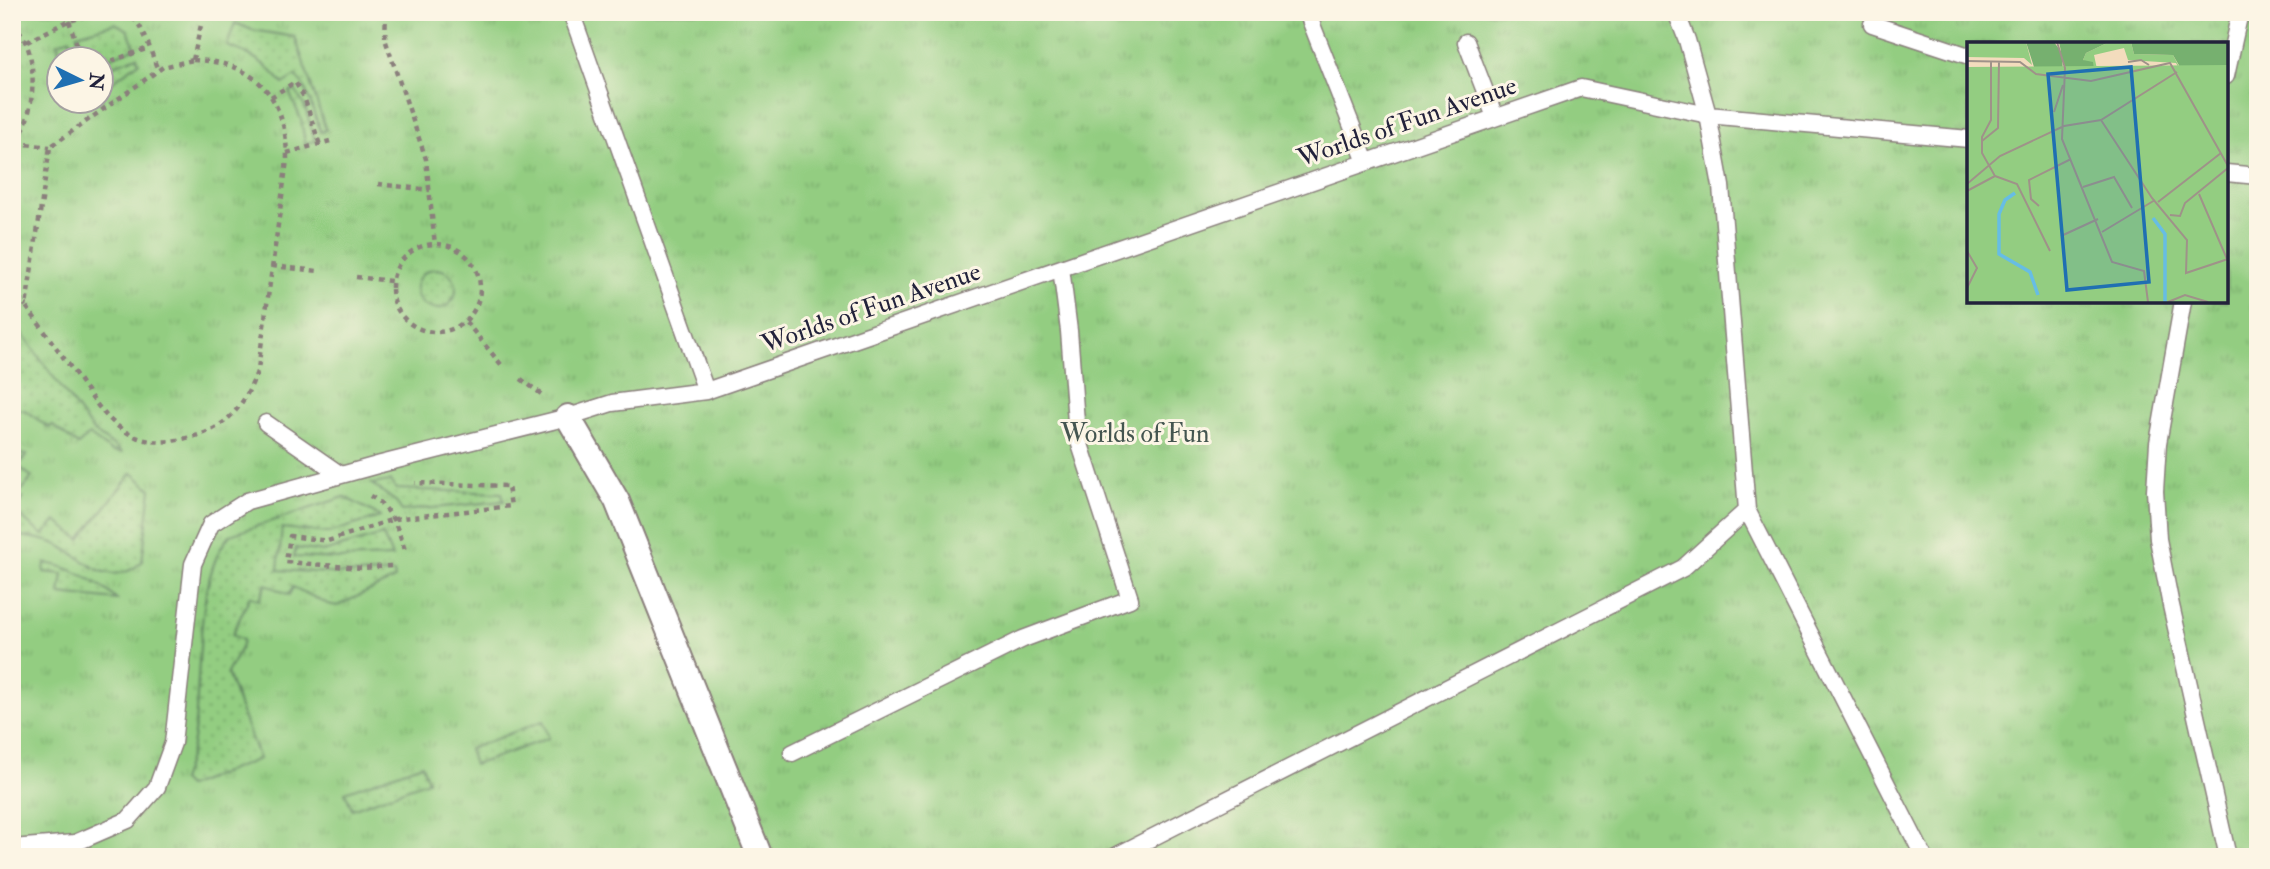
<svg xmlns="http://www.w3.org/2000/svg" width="2270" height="869" viewBox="0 0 2270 869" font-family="'IM FELL Double Pica',serif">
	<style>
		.park { fill: url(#park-tufts); stroke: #5a785e; stroke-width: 2; fill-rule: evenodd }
		.garden { fill: url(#garden-dots); stroke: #5a785e; stroke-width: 2 }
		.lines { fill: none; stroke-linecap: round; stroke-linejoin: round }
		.service-casing { stroke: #8a7f7c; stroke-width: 19 }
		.pedestrian-casing { stroke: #8a7f7c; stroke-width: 28 }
		.path { stroke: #8a7f7c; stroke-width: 4.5; stroke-dasharray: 5 5; stroke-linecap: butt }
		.service { stroke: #fff; stroke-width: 16 }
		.pedestrian { stroke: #fff; stroke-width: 24 }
		.labels { text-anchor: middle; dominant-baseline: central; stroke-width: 6; stroke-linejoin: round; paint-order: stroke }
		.street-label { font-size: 26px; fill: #22223b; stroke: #fcf5e5 }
		.park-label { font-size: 26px; fill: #445550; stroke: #fcf5e5 }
		.inset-river { fill: none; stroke: #67bde4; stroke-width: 3.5 }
		.inset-road { fill: none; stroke: #9f9289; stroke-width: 2 }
		.view { fill: #1f6fb2; fill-opacity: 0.15; stroke: #1f6fb2; stroke-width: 3.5 }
		.inset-edge { fill: none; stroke: #22223b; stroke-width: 3.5 }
	</style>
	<defs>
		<pattern id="park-tufts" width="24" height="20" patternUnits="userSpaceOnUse" patternTransform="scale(1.75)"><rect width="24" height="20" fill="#93cd81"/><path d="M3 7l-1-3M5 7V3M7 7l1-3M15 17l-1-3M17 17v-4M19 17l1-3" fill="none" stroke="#7eb070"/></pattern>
		<pattern id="garden-dots" width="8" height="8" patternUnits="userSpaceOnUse" patternTransform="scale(1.75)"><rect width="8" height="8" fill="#93cd81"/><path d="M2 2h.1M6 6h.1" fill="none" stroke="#7eb070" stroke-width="1.8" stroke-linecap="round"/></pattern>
	</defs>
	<rect width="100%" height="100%" fill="#fcf5e5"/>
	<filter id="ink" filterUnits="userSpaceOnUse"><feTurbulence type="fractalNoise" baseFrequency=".0143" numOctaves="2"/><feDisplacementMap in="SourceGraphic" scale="14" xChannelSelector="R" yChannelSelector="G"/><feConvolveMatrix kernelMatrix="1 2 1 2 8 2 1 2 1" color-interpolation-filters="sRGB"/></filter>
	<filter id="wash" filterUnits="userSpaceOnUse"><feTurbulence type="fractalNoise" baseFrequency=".00686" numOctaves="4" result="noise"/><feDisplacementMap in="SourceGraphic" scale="28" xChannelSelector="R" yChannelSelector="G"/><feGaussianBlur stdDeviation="1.57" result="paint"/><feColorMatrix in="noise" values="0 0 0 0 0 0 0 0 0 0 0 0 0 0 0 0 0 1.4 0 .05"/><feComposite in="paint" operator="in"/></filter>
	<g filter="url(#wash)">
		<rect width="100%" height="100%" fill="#f3dcbd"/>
		<path class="park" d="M12,12h2246v845h-2246zM1969,44h257v257h-257zM60,60h42v42h-42z"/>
		<path class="garden" d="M115,23l13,7 7,18 -33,12 -17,-1 -8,-25z
			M235,23l17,7 43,7 31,93 -5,2 -16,-44 -9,-12 -13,8c-18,-22 -30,-29 -56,-38z
			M70,38l7,21h-16l-4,-16z
			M137,56l2,6 -37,27v-19z
			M295,90l10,17 10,34 -10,2 -4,-24 -12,-27z
			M416 289a20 20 0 1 1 40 0a20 20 0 1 1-40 0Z
			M12,320l81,111 30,22 -12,-2 -22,-16 -11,10 -26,-20 -3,3 -24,-18 -13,-1z
			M12,453l15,2 -9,11 14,11 -8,11 -9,7 -3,-1z
			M132,473l19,16 -9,73c-33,28 -53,-1 -82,-16 -14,-7 -32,-9 -48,-11v-32l11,-5 -10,13 30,24 13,-14 24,18z
			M390,481l6,8 106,4 2,8 -102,10 -7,-10 -23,-17z
			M344,497l31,16 5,4 -52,16 -46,-5 -4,42 66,4 50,-1 1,6 -58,27 -9,-2 -35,-17 -4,8 -23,-11 -7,16 -9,-4 -18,39 11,5 -2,8 -14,25 32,86 -72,28 -6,-6c5,-13 10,-27 12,-41 9,-54 0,-164 37,-205z
			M383,535l9,22 -53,2 -45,-2 2,-9 27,4z
			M45,563c24,3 55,19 72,37l-57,-6 3,-20 -19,-2z
			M543,721l6,17 -75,27 -5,-16z
			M422,764l6,17 -76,28 -7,-17z"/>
	</g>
	<g filter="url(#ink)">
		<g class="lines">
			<g class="service-casing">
				<path id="service" d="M571,12l135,379
					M1307,12l59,150
					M1676,12l11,28 21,75 13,71 26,324 177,347
					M1872,24l97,32
					M1466,42l29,75
					M2226,76l14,-64
					M2226,173l32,3
					M2183,301l-25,142 -3,48 3,48 12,62 58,256
					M266,423l75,52
					M792,753l231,-114 107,-40 -53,-164 -8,-104 -8,-63
					M12,848l63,-5 53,-23 29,-33 16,-44 20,-179 18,-40 36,-23 134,-37 187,-47 44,-14 94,-12 875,-303 127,27 261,24
					M1114,857l569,-289 64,-58"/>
			</g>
			<g class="pedestrian-casing">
				<path id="pedestrian" d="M568,417l49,84 143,356"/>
			</g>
			<path class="path" d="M124,12c20,8 26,40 34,58
				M386,12l-1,27 41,120 9,86
				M69,21l13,39
				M12,23c5,5 10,12 13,18 14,27 8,85 -13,107
				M27,42l39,-20 34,-10
				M193,60c63,1 94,38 94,100l-29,209c-11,31 -28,58 -63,67 -19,5 -40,9 -59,1 -29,-12 -45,-41 -62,-65 -16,-22 -32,-44 -48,-66l24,-159 113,-80z
				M193,60l8,-35
				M102,64l47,-16
				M271,97l24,-15 9,15 16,48
				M17,143l33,4
				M287,153l43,-12
				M378,184l52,6
				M392 288a44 44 0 1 1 88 0a44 44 0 1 1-88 0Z
				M272,266l46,5
				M356,277l35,4
				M12,289l14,17
				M466,322l38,46
				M521,379l23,17
				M370,496c23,13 28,34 36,57
				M391,566l-30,2 -75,-6 4,-26 38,5 66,-22 117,-13 -3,-20 -93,-3"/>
			<use href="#service" class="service"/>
			<use href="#pedestrian" class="pedestrian"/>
		</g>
	</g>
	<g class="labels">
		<g class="street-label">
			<text transform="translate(1407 122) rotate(-19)">Worlds of Fun Avenue</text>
			<text transform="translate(871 308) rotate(-19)">Worlds of Fun Avenue</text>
		</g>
		<g class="park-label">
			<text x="1135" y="434">Worlds of Fun</text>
		</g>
	</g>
	<g transform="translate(1967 42)">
		<rect width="261" height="261" fill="#f3dcbd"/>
		<path d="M0,0h59l6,23 -8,-7 -57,-1zM142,0h22l3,12 39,1 55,105 -52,-97 -48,-3 -4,-12 -30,7 3,14 -14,-9 3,-7z" fill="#93cd81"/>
		<path d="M59,0h28l8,11 1,21 -29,-7zM92,0h50l-23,11 -3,7 10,2 1,7 -28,6zM164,0h97v108l-55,-95 -39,-1z" fill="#76b06f"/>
		<path d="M261,23v237h-261v-235z" fill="#93cd81"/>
		<path class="inset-river" d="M48,151l-10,7 -6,14v40l31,18 8,23M186,176l12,16v68"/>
		<path class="inset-road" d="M90,0l8,26 -3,71 50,123 32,9 4,31M0,19l53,1 16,12 55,7 79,-18 58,103M161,20l13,-2 8,5M87,70l9,-27M134,78l51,78 35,42 -1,33 42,-14M15,99l16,-13 1,-67M28,134l22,8 33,67M0,142l33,-28 64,-30 37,-6 76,-48M116,145l31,-10 18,31M0,149l28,-15 -13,-23v-16l9,-17v-59M232,152l28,65M191,160l63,-49M72,164l-8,-7 -2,-19 42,-21M203,173l10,1 5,-13 43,-35M135,190l53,-32M94,194l37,-17M0,209l10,17 -10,20M201,260l17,-7 23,7"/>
		<path class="view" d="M164,25l18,215 -82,8 -19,-216z"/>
		<rect width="261" height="261" class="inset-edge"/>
	</g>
	<rect width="2270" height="869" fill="none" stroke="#fcf5e5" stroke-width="42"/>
	<g transform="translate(80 80) rotate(95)"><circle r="33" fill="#fcf5e5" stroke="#a5a1a1" stroke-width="2"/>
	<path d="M0-5L12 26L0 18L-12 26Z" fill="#1f6fb2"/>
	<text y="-10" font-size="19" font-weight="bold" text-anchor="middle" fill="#22223b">N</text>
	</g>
</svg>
